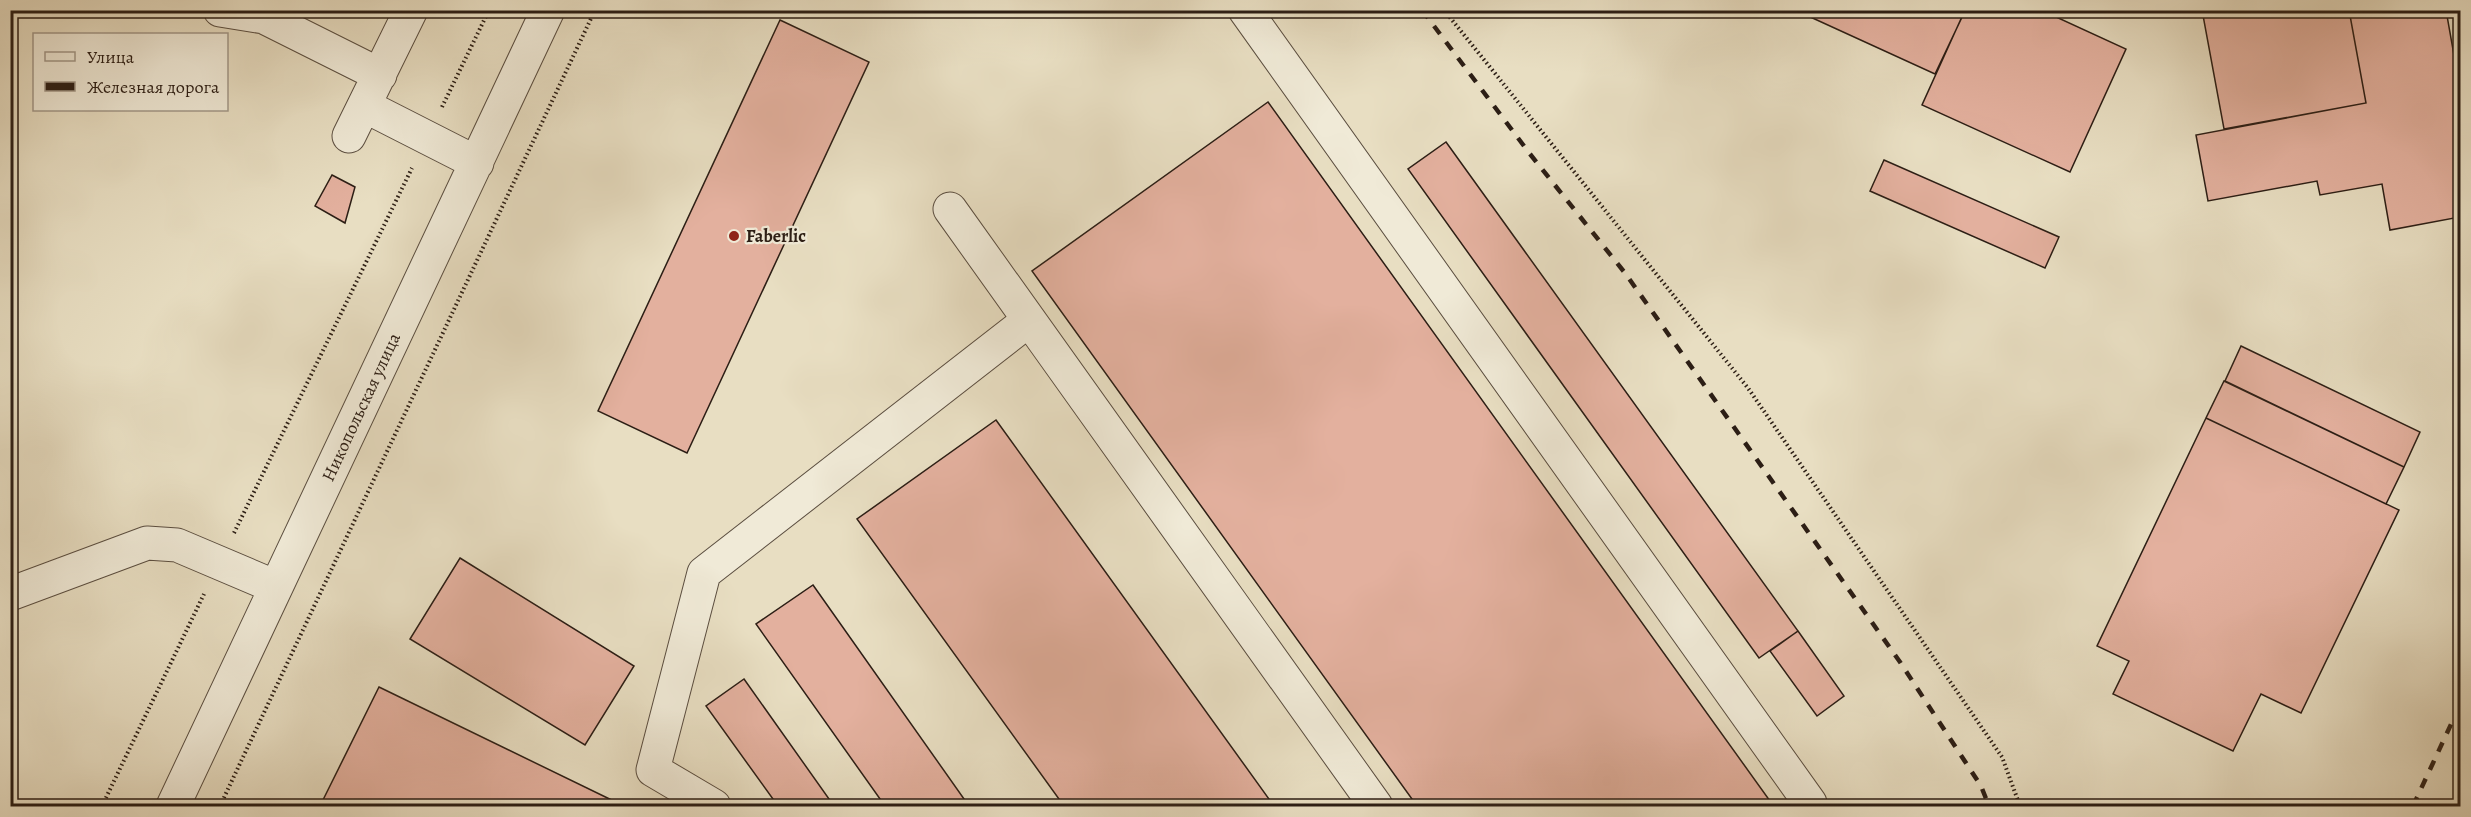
<svg xmlns="http://www.w3.org/2000/svg" width="2471" height="817" viewBox="0 0 2471 817" font-family="Alegreya,serif">
	<style>
		.building { fill: #e3b09e; stroke: #2c1e15; stroke-width: 1.5 }
		.lines { fill: none; stroke-linecap: round; stroke-linejoin: round }
		.minor-casing { stroke: #5b4e40; stroke-width: 35 }
		.path { stroke: #2c1e15; stroke-width: 4; stroke-dasharray: 1.5 3; stroke-linecap: butt }
		.minor { stroke: #f0ead7; stroke-width: 33 }
		.rail { stroke: #2c1e15; stroke-width: 4.5; stroke-dasharray: 10 10; stroke-linecap: butt }
		.poi-dot { fill: #8f2418; stroke: #f0ead7; stroke-width: 2 }
		.labels { text-anchor: middle; dominant-baseline: central; stroke-width: 4.5; stroke-linejoin: round; paint-order: stroke }
		.poi-label { font-size: 18px; font-weight: bold; fill: #2c1e15; stroke: #f0ead7; text-anchor: start }
		.street-label { font-size: 18px; fill: #2c1e15; stroke: #f0ead7 }
	</style>
	<rect width="100%" height="100%" fill="#e8dec2"/>
	<filter id="stains"><feTurbulence type="fractalNoise" baseFrequency=".00333" numOctaves="4"/><feColorMatrix values="0 0 0 0 .2 0 0 0 0 .09 0 0 0 0 .02 0 0 0 .5 -.17"/></filter>
	<radialGradient id="worn" r=".72"><stop offset=".6" stop-color="#630" stop-opacity="0"/><stop offset="1" stop-color="#630" stop-opacity=".3"/></radialGradient>
	<path class="building" d="M1795,10h159l9,5 -28,59z
		M1965,10h76l85,39 -56,123 -148,-67z
		M2202,10h147l17,93 -142,26z
		M2349,10h97l14,79v128l-70,13 -8,-46 -62,11 -3,-14 -109,20 -12,-66 170,-32z
		M780,20l89,42 -182,391 -89,-42z
		M1268,102l502,699 -9,5h-344l-385,-535z
		M1446,142l352,489 -39,27 -351,-489z
		M1884,160l175,77 -14,31 -175,-77z
		M332,175l23,12 -10,36 -30,-17z
		M2241,346l179,86 -16,35 -179,-86z
		M2224,381l180,86 -18,37 -180,-86z
		M2206,418l193,92 -98,203 -40,-19 -28,57 -120,-57 16,-33 -32,-15z
		M996,420l278,386h-210l-207,-287z
		M460,558l174,108 -49,79 -175,-106z
		M813,585l156,221h-84l-129,-182z
		M1798,631l46,65 -27,20 -47,-65z
		M744,679l90,127h-56l-72,-100z
		M379,687l245,119h-304z"/>
	<g class="lines">
		<g class="minor-casing">
			<path id="minor" d="M220,10l44,7 116,58
				M1245,10l565,793 -6,3
				M365,106l112,57
				M349,136l62,-126
				M950,209l426,597
				M10,594l137,-51 30,2 99,42
				M173,806l375,-796
				M714,806l-61,-36 51,-197 325,-253"/>
		</g>
		<path class="path" d="M1444,10l304,378 254,369 18,49
			M442,107l47,-97
			M234,533l178,-365
			M102,806l102,-212
			M220,806l375,-796"/>
		<use href="#minor" class="minor"/>
		<path class="rail" d="M1422,10l108,144 95,119 275,389 81,124 8,20
			M2413,806l47,-101"/>
	</g>
	<circle class="poi-dot" cx="734" cy="236" r="6"/>
	<g class="labels">
		<g class="poi-label">
			<text x="746" y="236">Faberlic</text>
		</g>
		<g class="street-label">
			<text transform="translate(361 407) rotate(-65)">Никопольская улица</text>
		</g>
	</g>
	<rect width="2471" height="817" fill="none" stroke="#e8dec2" stroke-width="36"/>
	<rect x="12" y="12" width="2447" height="793" fill="none" stroke="#2c1e15" stroke-width="3"/>
	<rect x="18" y="18" width="2435" height="781" fill="none" stroke="#2c1e15" stroke-width="1.5"/>
	<rect x="33" y="33" width="195" height="78" fill="#f0ead7" stroke="#a29889" stroke-width="1.5"/>
	<rect x="45" y="52" width="30" height="9" fill="#f0ead7" stroke="#a29889" stroke-width="1.5"/>
	<text x="87" y="63" font-size="18" fill="#2c1e15">Улица</text>
	<rect x="45" y="82" width="30" height="9" fill="#2c1e15" stroke="#a29889" stroke-width="1.5"/>
	<text x="87" y="93" font-size="18" fill="#2c1e15">Железная дорога</text>
	<rect width="100%" height="100%" filter="url(#stains)"/>
	<rect width="100%" height="100%" fill="url(#worn)"/>
</svg>
